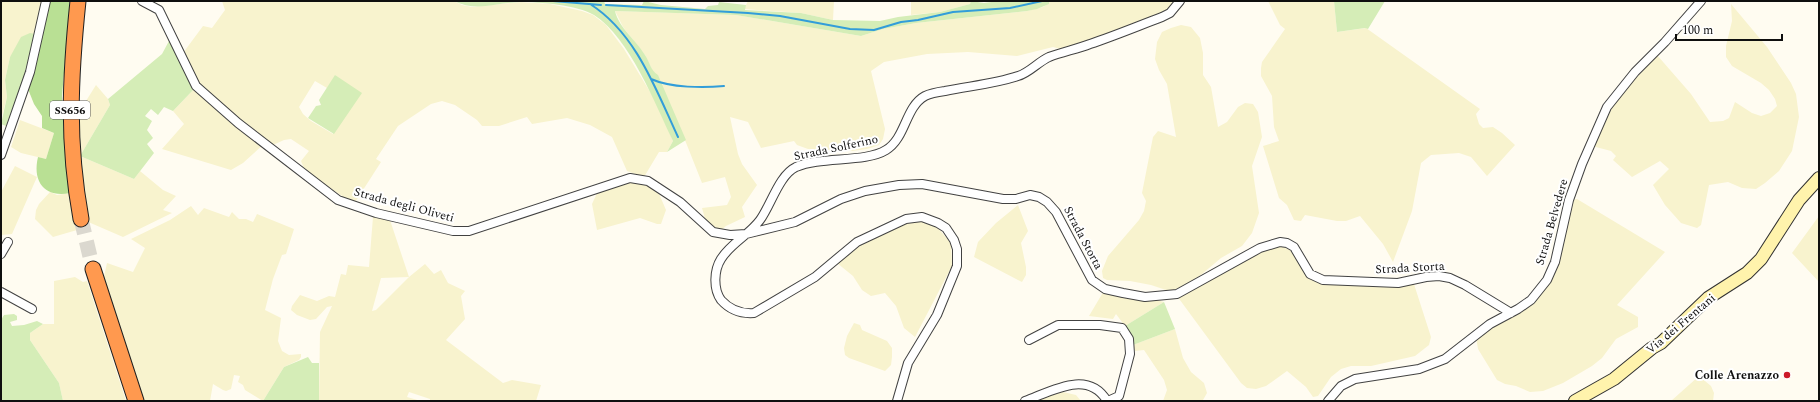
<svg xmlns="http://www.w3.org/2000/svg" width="1820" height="402" viewBox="0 0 1820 402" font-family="Spectral,serif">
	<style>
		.farmland { fill: #f8f3ce; fill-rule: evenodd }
		.green { fill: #d5edb7 }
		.forest { fill: #b9e094 }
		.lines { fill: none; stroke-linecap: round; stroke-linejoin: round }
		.stream { stroke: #329dd9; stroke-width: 2 }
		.highway-tunnel { stroke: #dbd8cf; stroke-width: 15; stroke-dasharray: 15 8; stroke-linecap: butt }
		.street-casing { stroke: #424242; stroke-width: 10 }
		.secondary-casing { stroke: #313131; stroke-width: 14 }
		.highway-casing { stroke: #202020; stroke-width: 17 }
		.street { stroke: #fff; stroke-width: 8 }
		.secondary { stroke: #fff3ac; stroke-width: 12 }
		.highway { stroke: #ff994f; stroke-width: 15 }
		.poi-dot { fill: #cc1a2a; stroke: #fff; stroke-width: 1.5 }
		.labels { text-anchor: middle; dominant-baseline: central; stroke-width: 4; stroke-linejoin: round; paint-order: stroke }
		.shield { fill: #fff; stroke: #575757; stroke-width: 1 }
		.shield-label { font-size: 11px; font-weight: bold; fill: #0f0f0f }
		.street-label { font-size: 12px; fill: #0f0f0f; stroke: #fff }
		.poi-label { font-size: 12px; font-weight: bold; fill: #0f0f0f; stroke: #fff; text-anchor: end }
	</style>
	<rect width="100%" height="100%" fill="#fffcf1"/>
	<path class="farmland" d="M1,1h41l-7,33 -25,23 -5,23 2,17 -6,23z
		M222,1h232l8,4 10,2 49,-5 29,2 32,7 11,4 13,10 18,24 31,51 18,41 -6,11h-8l-15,25 -17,-6 -15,-34 -22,-12 -23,-7 -35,6 -5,-7 -28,9h-17l-5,-6 -22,-15 -13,-4 -11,3 -33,22 -22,33 5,3 -27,42 -49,-33 -4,-10 8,-10 -18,-12 -7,1 -11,5 -47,-35 -28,-26 -15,-31 20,-27 9,2 13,-18zM336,75l-3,59 -22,-13 -8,-7 -4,-7 16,-26 12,7z
		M748,1h86l-1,19 -32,-7 -57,-4z
		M911,1h60v1l-1,2 -30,8 -29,3z
		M1049,1h128l-9,11 -104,38 -11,-3 -36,9 -49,-4 -41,2 -43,8 -13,9 14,58 -2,10 -4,6 -12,4 -15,2 -44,-2 -11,-4 -3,-4 -33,7 -13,-26 -18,-5 8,37 4,10 15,21 -15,22 3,10 -19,9 -5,4h-8l-7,-8 -4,-14 25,-3 4,-8 -6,-20 -23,6 -23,-58 -34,-70 -22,-28 -8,-16 121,4 125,21 22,-7 33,-6 111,-12 16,-4 6,-4z
		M1268,1h66l3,31 29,-4 114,81 -4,5 3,10 4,4 10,-1 9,6 13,12 -28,31 -16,-19 -12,-4 -28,2 -10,8 -9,48 -19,51 -10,-18 -23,-28 -14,5h-9l-32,-6 -4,6 -7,-1 -7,-15 -8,-7 -16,-52 16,-5 -5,-14 -2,-31 -11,-20v-8l1,-6 23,-33 -5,-4z
		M1731,4l36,43 24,36 5,11 3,23 -7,34 -13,20 -14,12 -9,6 -14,-1 -14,-6 -19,3 -8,40 -4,3 -16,-5 -16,-18 -12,-20 16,-16 -9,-8 -28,16 -19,-17 3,-4 -5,-5 -19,-5 18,-39 47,-52 34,39 19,28 13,-1 6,-3 6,-16 17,11 9,3 9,-3 7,-7 -2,-7 -6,-9 -8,-7 -29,-17 -6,-9v-11l6,-25z
		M1181,25l10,2 9,11 3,15v22l8,12 7,40 9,-5 11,-15 7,-4 8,1 5,8 4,25 -10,29 7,47 -7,20 -10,13 -21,12 -19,16 -19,13 -14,4 -18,-6 -21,-4 -23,-1 -4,-2 -1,-7 6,-15 31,-36 5,-9 2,-10 -4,-8 11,-56 5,-6 18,6 -9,-53 -8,-14 -4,-11 2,-17 5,-10 9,-4z
		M96,85l12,14 2,6 -30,51 54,23 6,-8 23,19 13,6 -13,14 9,3 -49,24 -37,-16 -6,-40 -4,-64z
		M195,88l69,56 -21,19 -12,7 -69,-21 22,-25 -11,-13z
		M20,120l34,13 -8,26 -25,-6 -10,-6z
		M15,166l22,11 -25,57 -11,1v-43z
		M630,180l16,3 11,6 9,21 -5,14h-4l-17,-6 -43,12 -5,-26 6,-13z
		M50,192l7,3 13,-2 7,37 -24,7 -18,-18 1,-9 3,-6z
		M1577,199l88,53 -48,53 21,12v10l-22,12 -14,19 -10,8 -29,17 -20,8 -13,1 -14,-6 -11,-2 -8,-4 -19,-31 -2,-12 17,-12 35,-19 20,-21 24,-85z
		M1018,205l10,26 -7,12 5,24v8l-4,7 -48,-25 4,-15 18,-19z
		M191,206l7,9 6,-7 25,9 3,-5 7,7h7l7,3 4,-8 37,15 -8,25 -4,1 -9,24 -8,31 16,8 -3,23 4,10 7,4 12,-1v3l-2,3 -15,7 -21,34 -18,-11 -2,-5 -5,-3 2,-6 -6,-1 -3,14 -5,2 -3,-1 -10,-6 -3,17h-70l-37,-120 4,-18 26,9 12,-24 -14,-9 39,-19z
		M1819,216v66l-27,-29z
		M373,217l17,3 19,57 16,-13 9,10 7,-4 7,13 17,8 -4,5 4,23 -19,21 57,43 9,-3 29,5 -5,16h-106v-2l-21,-7 -2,5 14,4h-102l1,-69 12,-26 -5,1 -11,12 -6,1 -13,-5 -6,-5 1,-4 8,-11 17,6 12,-5 6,1 6,-23 5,1 2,-10 21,2zM409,277l-33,33 -4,1 9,-33z
		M913,220l14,2 9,4 15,17 1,23 -37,71 -11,-9 -8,-22 -11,-13 -14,3 -9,-6 -9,-14 -16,-13 23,-17 29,-17z
		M1279,245l11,5 13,17 15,15 66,2 29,-3 18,56 -2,8 -14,11 -44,10h-20l-10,3 -10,8 -13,19 -5,1 -7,-10 -19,-16 -21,15 -10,3 -9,-1 -6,-5 -64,-87 74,-42z
		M75,277l8,5 4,-1 39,120h-63l-4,-18 -29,-43v-7l13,-9h11v-43z
		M1105,289l44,9 15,4 -39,24 -9,-12 -3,5 -24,-3z
		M854,323l6,2 2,5 25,11 5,7v9l-1,8 -6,6 -36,-13 -4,-3 -1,-7 3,-12z
		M1175,329l8,29 8,14 13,11 3,10 -4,7 -40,1 4,-11 -3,-10 -20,-30 -9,1 -2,-6z
		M1699,376l12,10 3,7 -1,8h-42z
		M1063,392l13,3 5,6h-48z"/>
	<path class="green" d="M454,1h150l1,3 37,1 2,-4 17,4 44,4 3,-3 10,-1 1,-3 27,3 -1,5 56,3 32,7 47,1 18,-4 42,-5 30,-8 1,-3 13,2 15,-2h50v3l-12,5 -10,2 -111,12 -33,6 -22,7 -125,-21 -121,-4c4,17 21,29 30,44 5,7 5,15 13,20l28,65 -19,12 6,-11c-18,-37 -43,-103 -79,-126 -17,-10 -54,-13 -74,-13 -23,1 -45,10 -66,-1z
		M1334,1h51l-17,28 -3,-1 -28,4z
		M30,33l5,1 -15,57 -14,35 -5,-2 6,-27 -2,-17 5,-23 11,-20z
		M169,41l26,47 -22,23 -9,-4 -6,8 -7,-6 -6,7 7,5 -5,9 6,8 -6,6 7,9 -20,26 -54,-23 30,-51 -2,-6 54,-45z
		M335,75l27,18 -28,41 -26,-16 8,-12 5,-1 -2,-5z
		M1164,302l11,27 -42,16 -8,-19z
		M14,314l3,2v4l-7,2 2,4 12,-1 13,-4 6,3 -13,9v7l29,43 4,18h-62v-81l3,-5z
		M308,357l4,6h7v38h-56l21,-34z"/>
	<path class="forest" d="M48,1h22l-8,95 4,69 4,28c-25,5 -38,-11 -32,-36l8,2 8,-26 -12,-5v-12l-8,-12 -6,-15z"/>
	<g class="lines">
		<path class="stream" d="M553,1l48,4
			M590,4c46,29 66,86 88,133
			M606,5l142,8 32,3 70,13 24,1 27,-8 17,-2 35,-8 57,-4 32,-7
			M651,79c20,9 53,9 73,7"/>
		<path class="highway-tunnel" d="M81,219l12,50"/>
		<g class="street-casing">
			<path id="street" d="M142,1l17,9 37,76 42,37 100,77 38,13 77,18h16l161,-53 18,3 32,21 33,30 17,3 16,-1 49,-12 46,-23 24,-8 34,-6 23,-1 81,15h13l14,-4 9,2 8,5 9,10 36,68 13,9 18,4 22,4 32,-3 83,-46 20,-6 7,1 7,4 16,27 13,6 75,3 28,-6 13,-1 11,2 15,7 46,28
				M1,155l29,-83 16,-71
				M1,254l7,-12
				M1,292l31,17
				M1029,340l29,-15h42l22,3 7,11 1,15 -11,42 -11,5
				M897,401l11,-38 29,-48 20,-49v-17l-3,-9 -8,-12 -8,-5 -16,-6 -16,2 -49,23 -42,35 -61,36c-13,1 -24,-3 -33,-13 -8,-11 -7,-30 0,-41 10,-16 28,-24 39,-39 11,-15 19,-45 36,-53 25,-11 69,-4 90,-17 20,-12 19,-43 39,-54 6,-3 13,-4 20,-5 24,-5 49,-7 73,-15 11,-3 20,-14 31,-19 13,-5 28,-8 41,-13 24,-8 48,-18 72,-27l8,-4 10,-12
				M1025,401c27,-10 63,-32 82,0
				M1328,401l13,-15 14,-7 64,-10 26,-10 45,-35 28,-15 13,-9 16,-20 8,-18 14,-62 13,-36 25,-57 28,-35 30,-30 36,-41"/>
		</g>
		<g class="secondary-casing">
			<path id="secondary" d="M1575,401l39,-22 38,-31 9,-5 47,-45 39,-25 14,-14 38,-59 20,-22"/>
		</g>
		<g class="highway-casing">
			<path id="highway" d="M78,1c-8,77 -11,141 3,218
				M93,269l43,132"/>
		</g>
		<use href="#street" class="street"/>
		<use href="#secondary" class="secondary"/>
		<use href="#highway" class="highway"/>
	</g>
	<circle class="poi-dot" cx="1787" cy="375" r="4"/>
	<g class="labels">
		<rect class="shield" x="50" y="101" width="40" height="18" rx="3"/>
		<g class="shield-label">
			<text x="70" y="110">SS656</text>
		</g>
		<g class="street-label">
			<text transform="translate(836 148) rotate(-12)">Strada Solferino</text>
			<text transform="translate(404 205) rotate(15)">Strada degli Oliveti</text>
			<text transform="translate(1552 222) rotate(-74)">Strada Belvedere</text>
			<text transform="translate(1083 238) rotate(62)">Strada Storta</text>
			<text transform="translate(1410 268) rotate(-3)">Strada Storta</text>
			<text transform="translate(1681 324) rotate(-40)">Via dei Frentani</text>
		</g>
		<g class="poi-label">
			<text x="1779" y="375">Colle Arenazzo</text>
		</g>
	</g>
	<rect width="1820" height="402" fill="none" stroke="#0f0f0f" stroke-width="4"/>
	<path d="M1676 34v6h106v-6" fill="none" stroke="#0f0f0f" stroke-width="2"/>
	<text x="1682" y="34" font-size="12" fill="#0f0f0f" stroke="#ffffff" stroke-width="3" paint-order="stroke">100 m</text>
</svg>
